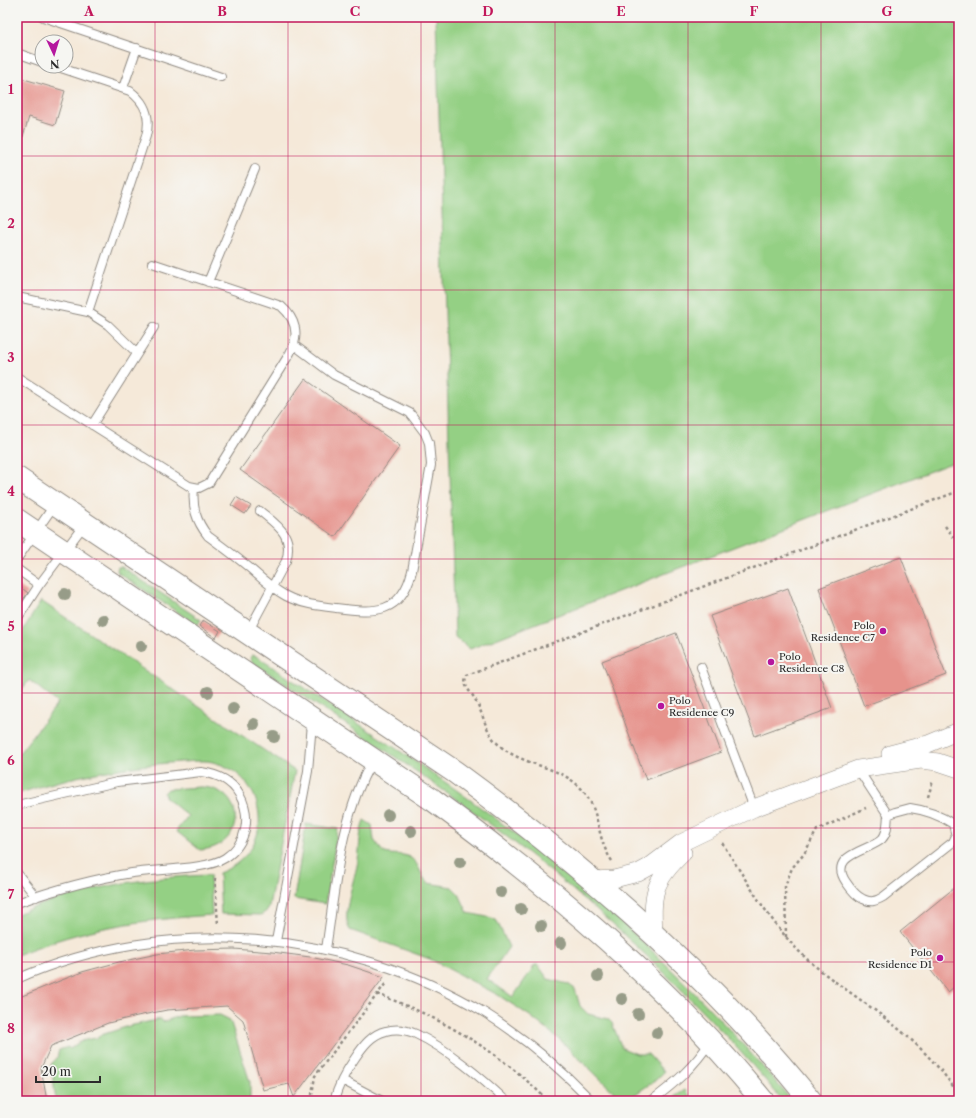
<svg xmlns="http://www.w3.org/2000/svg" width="976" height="1118" viewBox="0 0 976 1118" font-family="'Libre Caslon Text',serif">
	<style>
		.green { fill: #94d084; stroke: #607e58 }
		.building { fill: #e6938c }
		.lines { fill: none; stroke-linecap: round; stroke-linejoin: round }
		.lane-casing { stroke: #908a82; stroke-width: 10 }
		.street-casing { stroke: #908a82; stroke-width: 18 }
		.secondary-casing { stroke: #908a82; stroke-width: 24 }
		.path { stroke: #908a82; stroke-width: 2.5; stroke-dasharray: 3 3; stroke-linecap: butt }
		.lane { stroke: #fff; stroke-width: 8 }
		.street { stroke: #fff; stroke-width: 17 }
		.secondary { stroke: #fff; stroke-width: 22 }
		.tree { fill: #979c88 }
		.grid { fill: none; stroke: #c2185b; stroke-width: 1; stroke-opacity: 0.55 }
		.poi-dot { fill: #b5179e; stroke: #f6f6f2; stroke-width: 1.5 }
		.labels { text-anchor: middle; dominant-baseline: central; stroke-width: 4; stroke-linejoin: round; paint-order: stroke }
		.poi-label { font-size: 10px; fill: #2b2b2b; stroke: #f6f6f2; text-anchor: end }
		.neatline { fill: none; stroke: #c2185b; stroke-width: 1.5 }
		.grid-label { font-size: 13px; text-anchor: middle; font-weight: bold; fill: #c2185b }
	</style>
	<rect width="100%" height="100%" fill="#f6f6f2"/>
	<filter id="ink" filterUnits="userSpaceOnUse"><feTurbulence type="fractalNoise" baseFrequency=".025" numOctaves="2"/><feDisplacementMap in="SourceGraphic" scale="8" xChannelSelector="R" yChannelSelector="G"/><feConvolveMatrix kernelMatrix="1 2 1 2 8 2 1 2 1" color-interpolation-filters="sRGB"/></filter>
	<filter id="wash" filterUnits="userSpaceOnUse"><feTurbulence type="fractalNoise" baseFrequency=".012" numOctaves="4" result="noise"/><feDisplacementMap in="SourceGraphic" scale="16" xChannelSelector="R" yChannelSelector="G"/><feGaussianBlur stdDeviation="0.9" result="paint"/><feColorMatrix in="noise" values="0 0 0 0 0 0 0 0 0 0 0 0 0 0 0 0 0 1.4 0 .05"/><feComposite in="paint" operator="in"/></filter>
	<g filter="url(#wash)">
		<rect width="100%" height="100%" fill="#f5e9d9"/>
		<path class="green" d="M436,17h523v443l-489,189 -15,-12z
			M118,567h4l79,53 -4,5 -79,-52 -1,-3z
			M41,601l254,170 -26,135 -1,4 -7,5 -40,-1 -2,-41c21,-8 38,-25 40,-48 2,-29 -15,-54 -43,-62 -11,-4 -24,-1 -36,-1 -55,4 -111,14 -163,32v-38l41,-53 -29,-23 -12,16v-56z
			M252,655l4,1c88,59 179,115 264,181 100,77 191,167 272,264h-9c-79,-95 -170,-182 -268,-258 -84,-65 -175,-122 -263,-181l-2,-4z
			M200,787c46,0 48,60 0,63l-24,-19 12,-15 -22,-18 -2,-5 4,-4z
			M364,820l8,5 2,15 9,12c8,4 16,1 24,4 13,5 12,19 21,27l24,4 7,7 9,19 24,5 5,3 12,26 -22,32 26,18 22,-32h3l10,14 20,5 7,5 5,17 8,8 20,5 4,4 10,25 15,6h11l16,18 -7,7 -27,19 -11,-1 -59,-57 -30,-24 -32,-21 -68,-36 -80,-29c-10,-15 6,-53 8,-70 2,-14 1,-26 6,-40z
			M306,824l32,5 -13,75 -31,-5z
			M210,875l2,40c-71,5 -128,12 -195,40v-41c62,-26 126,-37 193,-39z
			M179,1016l41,-1 10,5 20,62v19h-194l-5,-37 6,-6 2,-8 9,-3 2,2c9,-8 16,-10 28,-11v-2l31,-10 32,-7 2,3z
			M685,1090l7,11h-24z"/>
		<g id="blocks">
			<path class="building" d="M17,77l48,14 -10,34 -26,-8 -12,39z
				M305,379l95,67 -65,91 -95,-67z
				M236,497l15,9 -6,8 -14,-9z
				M901,557l45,118 -82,31 -45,-118z
				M18,585l10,8 -11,14v-20z
				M788,588l44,120 -77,28 -45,-120z
				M203,620l17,11 -4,7 -17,-12z
				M676,633l45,119 -75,28 -44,-119z
				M959,884v99l-11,9 -48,-60z
				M234,949l38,3 38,5 38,8 36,12 -90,120 -5,-13 -26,6 -20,-70 -16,-14 -60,4 -30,6 -29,7 -57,23 -10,22 6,33h-30v-103l65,-26 37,-10 38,-8 38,-4z"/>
		</g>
	</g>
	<g filter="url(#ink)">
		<use href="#blocks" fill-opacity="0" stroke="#908a82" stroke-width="1"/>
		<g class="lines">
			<g class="lane-casing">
				<path id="lane" d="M43,17l178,60
					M17,53l25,9
					M55,66l75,25c16,12 21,26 16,45l-58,176
					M123,88l14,-40
					M208,282l47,-113
					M17,297l71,15 20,13 29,28
					M17,377l172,109 10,2 10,-5 81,-130c10,-18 6,-34 -9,-47l-129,-43
					M92,425l62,-98
					M194,488c-2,19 2,33 14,48 15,11 30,22 44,34 11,10 21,19 34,26 15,8 33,10 50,12 39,5 65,7 76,-37l19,-106 -2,-22 -4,-10 -15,-20 -76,-38 -40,-30
					M17,559l38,-55
					M17,569l22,16
					M17,619l22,-34 45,-60
					M248,632l38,-71c8,-26 -8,-35 -26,-50
					M701,667l53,141
					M858,769l30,46
					M17,805l100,-23 84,-10c15,2 30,8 38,22 13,22 8,50 -14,64 -18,12 -70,11 -93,15 -39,6 -78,17 -115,30
					M910,808c15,2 31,8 43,16l3,12 -3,6 -70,55c-7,4 -12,6 -20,2 -7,-3 -13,-11 -17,-17 -19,-28 24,-31 36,-43 6,-6 5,-16 6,-24l7,-3z
					M17,873l19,24
					M276,941l32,-170 4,-48
					M326,949c10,-64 14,-131 46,-188
					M17,979c149,-66 330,-50 468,34 40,25 75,55 107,88
					M342,1080l40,21
					M334,1101c4,-15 12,-30 21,-43 8,-12 17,-24 31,-27 10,-3 21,-1 30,3 30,14 66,44 90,67
					M651,1101c23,-17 43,-34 59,-59"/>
			</g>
			<g class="street-casing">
				<path id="street" d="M890,754l38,-10 31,-13
					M593,880l21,-1 24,-6 11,-6 32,-24 73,-35 104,-39 63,-9 17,2 21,7
					M654,935c-2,-41 -2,-53 29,-82"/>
			</g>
			<g class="secondary-casing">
				<path id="secondary" d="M17,478l438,294c130,95 254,203 356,329
					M17,520l416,280c120,88 235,185 330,301"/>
			</g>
			<path class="path" d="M945,526l14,18
				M928,797l5,-17
				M722,843c26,39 50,84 84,115 25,23 54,40 80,61 28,21 54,47 73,76
				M612,861c-16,-23 -11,-46 -27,-68 -22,-29 -62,-25 -87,-49 -12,-11 -14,-28 -22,-43 -4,-9 -15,-15 -9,-26l492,-184
				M215,878l3,47
				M786,937l-1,-51 7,-18 12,-14 13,-24 49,-22
				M377,994c63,23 124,58 171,107
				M311,1101l4,-25 71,-93"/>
			<use href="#lane" class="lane"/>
			<use href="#street" class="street"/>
			<use href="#secondary" class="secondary"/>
		</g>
		<g class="tree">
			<circle cx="65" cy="594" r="6"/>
			<circle cx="103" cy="620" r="6"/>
			<circle cx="141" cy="646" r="6"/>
			<circle cx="208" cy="692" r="6"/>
			<circle cx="233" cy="709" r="6"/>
			<circle cx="254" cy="724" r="6"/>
			<circle cx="274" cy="737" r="6"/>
			<circle cx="388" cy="815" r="6"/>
			<circle cx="411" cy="831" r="6"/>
			<circle cx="460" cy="862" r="6"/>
			<circle cx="501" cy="892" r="6"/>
			<circle cx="521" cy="909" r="6"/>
			<circle cx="541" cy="926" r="6"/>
			<circle cx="561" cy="943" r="6"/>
			<circle cx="598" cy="976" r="6"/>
			<circle cx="622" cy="999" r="6"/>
			<circle cx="638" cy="1014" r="6"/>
			<circle cx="657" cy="1033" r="6"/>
		</g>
	</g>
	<path class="grid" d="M155,17v1084M288,17v1084M421,17v1084M555,17v1084M688,17v1084M821,17v1084M17,156h942M17,290h942M17,425h942M17,559h942M17,693h942M17,828h942M17,962h942"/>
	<g class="poi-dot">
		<circle cx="883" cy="631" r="4"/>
		<circle cx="771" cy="662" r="4"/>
		<circle cx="661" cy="706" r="4"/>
		<circle cx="940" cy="958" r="4"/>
	</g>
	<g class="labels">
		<g class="poi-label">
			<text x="875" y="625">Polo<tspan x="875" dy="12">Residence C7</tspan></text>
			<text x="779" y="656" text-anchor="start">Polo<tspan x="779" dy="12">Residence C8</tspan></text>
			<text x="669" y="700" text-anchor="start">Polo<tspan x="669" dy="12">Residence C9</tspan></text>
			<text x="932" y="952">Polo<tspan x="932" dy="12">Residence D1</tspan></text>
		</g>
	</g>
	<rect width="976" height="1118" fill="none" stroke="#f6f6f2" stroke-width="44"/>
	<g transform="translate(54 54) rotate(176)"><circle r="19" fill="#f6f6f2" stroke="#a5a5a2"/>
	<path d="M0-3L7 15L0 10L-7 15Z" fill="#b5179e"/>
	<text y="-6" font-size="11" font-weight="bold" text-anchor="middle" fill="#2b2b2b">N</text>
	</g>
	<path d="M36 1076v6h64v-6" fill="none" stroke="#2b2b2b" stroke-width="2"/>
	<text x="42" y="1076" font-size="12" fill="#2b2b2b" stroke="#f6f6f2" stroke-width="3" paint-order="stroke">20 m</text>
	<rect x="22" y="22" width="932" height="1074" class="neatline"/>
	<g class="grid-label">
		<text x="89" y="16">A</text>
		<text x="222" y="16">B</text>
		<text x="355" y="16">C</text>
		<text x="488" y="16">D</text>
		<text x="621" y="16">E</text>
		<text x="754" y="16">F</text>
		<text x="887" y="16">G</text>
		<text x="11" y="94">1</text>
		<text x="11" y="228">2</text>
		<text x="11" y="362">3</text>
		<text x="11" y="496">4</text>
		<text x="11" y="631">5</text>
		<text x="11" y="765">6</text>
		<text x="11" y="899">7</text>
		<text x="11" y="1033">8</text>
	</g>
</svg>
